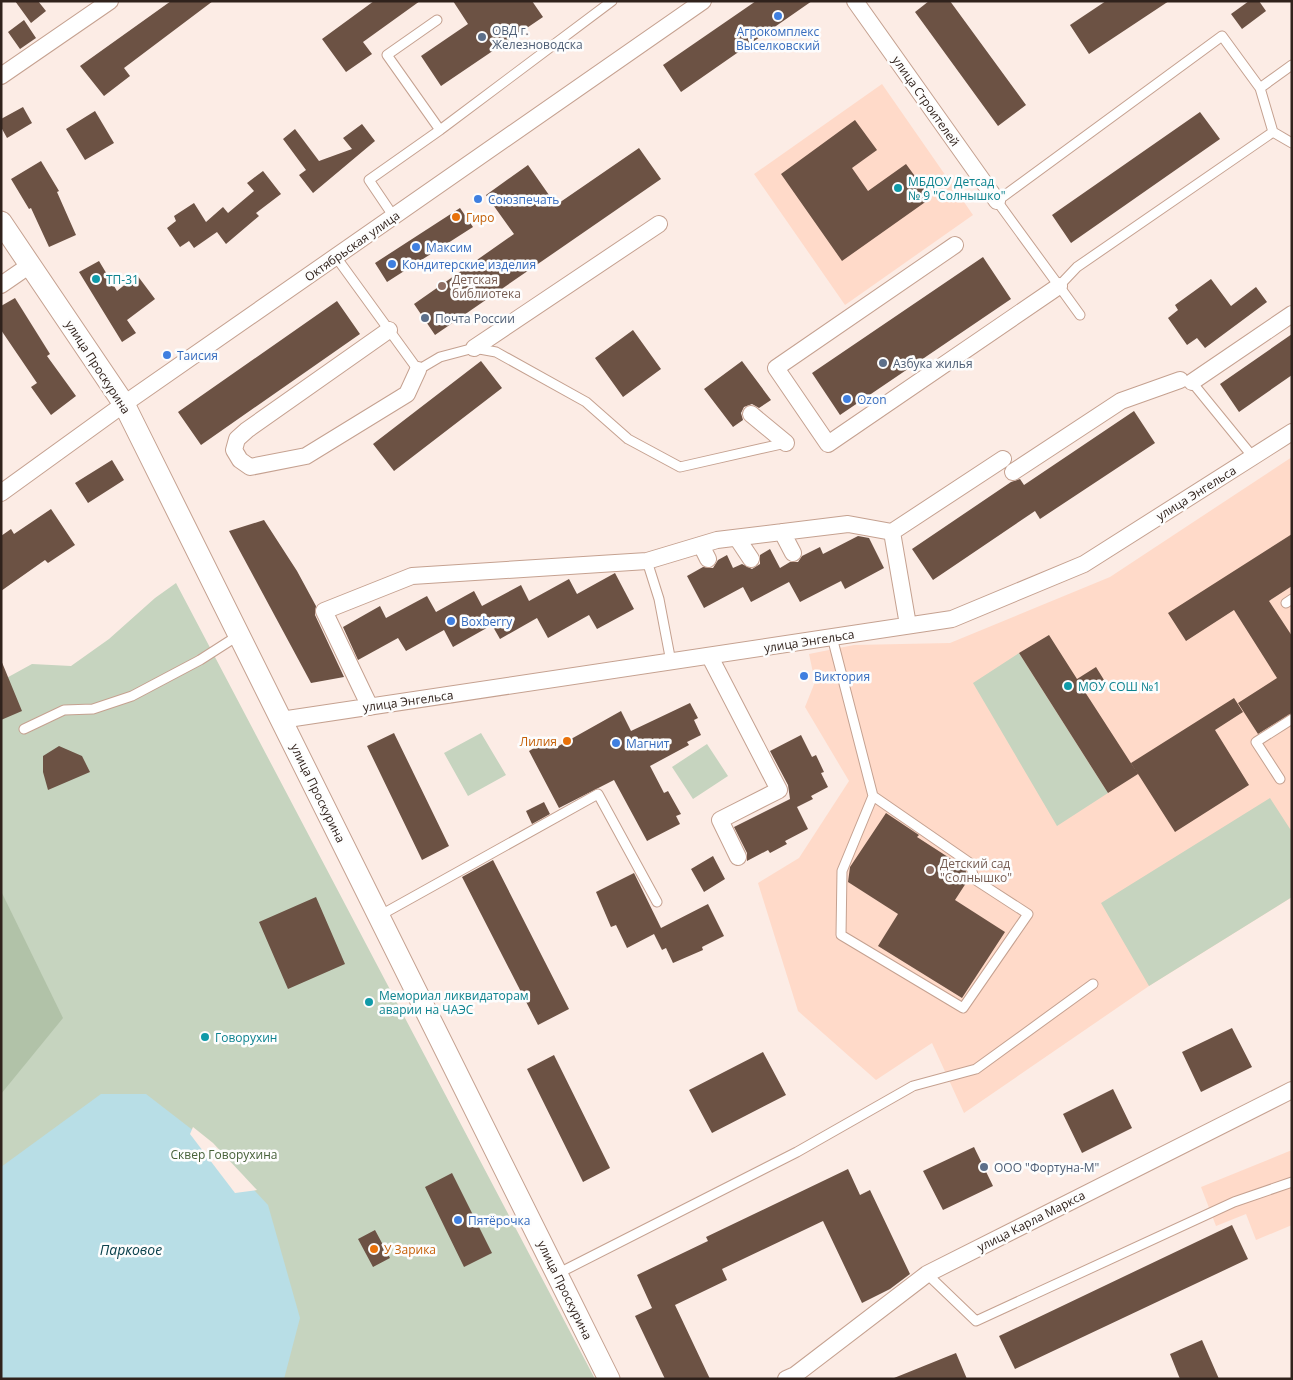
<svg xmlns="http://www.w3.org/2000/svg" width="1293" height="1380" viewBox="0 0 1293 1380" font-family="'Open Sans',sans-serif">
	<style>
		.built { fill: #ffdac9 }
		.green { fill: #c6d4bf }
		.forest { fill: #b1c2a8 }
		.water { fill: #b8dee6 }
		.pier { fill: #fcece5 }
		.building { fill: #6c5244 }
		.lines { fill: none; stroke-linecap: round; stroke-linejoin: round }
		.service-casing { stroke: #c5a190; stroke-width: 11 }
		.minor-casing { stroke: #c5a190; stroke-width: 18 }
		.tertiary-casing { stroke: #c5a190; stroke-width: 23 }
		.service { stroke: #fff; stroke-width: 9 }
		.minor { stroke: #fff; stroke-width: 16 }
		.tertiary { stroke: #fff; stroke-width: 21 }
		.shop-dot { fill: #3f7fe0; stroke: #fdfdfd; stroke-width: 2 }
		.service-dot { fill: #5c6f8a; stroke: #fdfdfd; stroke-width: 2 }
		.culture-dot { fill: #0f9aa8; stroke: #fdfdfd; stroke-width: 2 }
		.food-dot { fill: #e8710a; stroke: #fdfdfd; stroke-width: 2 }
		.education-dot { fill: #8d6e63; stroke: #fdfdfd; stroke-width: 2 }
		.labels { text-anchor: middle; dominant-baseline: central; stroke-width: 5; stroke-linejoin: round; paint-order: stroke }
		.service-label { font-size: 12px; fill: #4e5e75; stroke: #fdfdfd; text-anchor: start }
		.shop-label { font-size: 12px; fill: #366cbe; stroke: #fdfdfd; text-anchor: start }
		.street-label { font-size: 12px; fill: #30221c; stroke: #fdfdfd }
		.culture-label { font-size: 12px; fill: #0d838f; stroke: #fdfdfd; text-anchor: start }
		.food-label { font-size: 12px; fill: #c56008; stroke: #fdfdfd; text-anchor: start }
		.education-label { font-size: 12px; fill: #785e54; stroke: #fdfdfd; text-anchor: start }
		.park-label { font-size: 12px; fill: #466138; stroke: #fdfdfd }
		.water-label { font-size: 14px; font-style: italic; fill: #0b424d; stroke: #fdfdfd }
	</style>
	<rect width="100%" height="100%" fill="#fcece5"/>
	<path class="built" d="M882,84l91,131 -128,90 -91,-131z
		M1292,457v440l-143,89 -185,127 -32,-70 -56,37 -78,-69 -40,-128 41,-25 50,-77 -44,-74 10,-25 -6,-28 45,-9 96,-2 160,-66z
		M1292,1150v75l-36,15 -10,-26 -30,12 -15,-39z"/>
	<path class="green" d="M176,583l419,796h-594v-698l31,-17 39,2 38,-27 46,-41z
		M1019,653l89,140 -51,33 -84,-143z
		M481,733l25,42 -38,21 -24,-43z
		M707,744l21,32 -35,23 -21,-32z
		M1270,798l22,34v65l-143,89 -48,-83z"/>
	<path class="forest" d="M1,891l62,127 -62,76z"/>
	<path class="water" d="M101,1094h45l66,51 56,60 32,113 -16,61h-283v-212z"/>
	<path class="pier" d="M193,1127l20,16 44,47 -22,3 -45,-59z"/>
	<path class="building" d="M15,1h23l8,10 -15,12z
		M171,1h42l-89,67 6,8 -26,20 -24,-30z
		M374,1h46l-57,41 9,12 -26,18 -24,-33z
		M453,1h79l11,16 -102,69 -20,-30 47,-32z
		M756,1h56l-131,91 -18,-27z
		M929,1h21l76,104 -28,21 -83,-114z
		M1106,1h63l-80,53 -19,-29z
		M1249,1h10l7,10 -24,18 -11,-15z
		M24,20l12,18 -16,11 -12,-17z
		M23,107l9,16 -25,15 -6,-11v-8z
		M95,111l19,32 -29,17 -19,-31z
		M1200,112l20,27 -149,104 -19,-28z
		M855,120l22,30 -25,18 16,23 38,-27 25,34 -89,63 -61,-87z
		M362,124l13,17 -62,52 -14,-18 7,-5 -23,-31 12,-10 24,32 33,-12 -9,-11z
		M639,148l22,31 -226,156 -21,-31 100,-70 -28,-39 42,-30 28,40z
		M41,161l18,30 -2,1 19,43 -27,12 -18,-39 -2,1 -18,-30z
		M263,171l18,23 -25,19 3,3 -33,28 -9,-12 -23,16 -5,-7 -9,6 -13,-19 9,-7 -2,-5 20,-13 12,19 17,-15 5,6 26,-22 -7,-8z
		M460,208l13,19 -86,55 -12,-19z
		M983,257l28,42 -171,116 -28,-42z
		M99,261l18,30 20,-16 18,24 -28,21 9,13 -14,9 -43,-70z
		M1211,279l20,27 25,-19 11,15 -62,46 -8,-10 -10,7 -19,-27 10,-8 -3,-5z
		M15,298l35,56 -3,2 29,40 -25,19 -20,-28 6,-4 -36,-53v-24z
		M337,301l23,33 -159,111 -23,-33z
		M633,330l28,39 -38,28 -28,-39z
		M1292,334v41l-53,37 -19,-28z
		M481,361l21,27 -108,83 -21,-27z
		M742,361l29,39 -12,8 -7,-4 -8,3 -3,6 2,7 -10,7 -29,-38z
		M1134,411l21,32 -115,76 -5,-8 -102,69 -21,-31 99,-67 9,-3 4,6z
		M112,460l12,20 -36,23 -13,-20z
		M51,509l24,36 -27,18 -3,-3 -44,31v-55l10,-7 3,5z
		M264,520l33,51 19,35 -1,9 29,62 -33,6 -82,-152z
		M1292,534v52l-23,15 23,35v77l-34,21 -20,-31 39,-25 -43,-68 -48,31 -18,-28z
		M858,536l11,2 15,30 -39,21 -4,-8 -41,21 -11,-20 -38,20 -8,-15 -39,21 -17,-32 16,-9 10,1 5,-8 9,-5 6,13 9,-4 10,5 8,-5v-9l10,-6 10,19 10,-6h8l4,-6 18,-9 3,7z
		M615,573l19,36 -37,20 -8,-14 -41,23 -11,-20 -37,21 -8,-14 -39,22 -9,-17 -38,21 -8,-13 -40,22 -15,-33 37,-21 6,12 41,-22 9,16 38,-21 8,15 39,-21 8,16 40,-22 8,15z
		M1049,635l28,44 19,-12 8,13 -19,12 53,82 -30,19 -89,-140z
		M1,660l21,51 -21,9z
		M1234,698l9,14 -28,18 34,55 -74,47 -44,-69z
		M690,703l8,15 -4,2 7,15 -14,7 2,3 -39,21 14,27 4,-2 13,23 -5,2 4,8 -33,17 -33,-61 -55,28 -30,-57 21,-12 5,9 66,-37 10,20z
		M394,733l55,113 -27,14 -55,-114z
		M801,735l11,22 4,-2 8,17 -3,1 7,14 -17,9 2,3 -16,8 11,22 -23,12 2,3 -17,9 -2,-3 -21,11v-8l-13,-26 56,-28 -2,-14 -18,-34z
		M59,746l23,10 8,16 -42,18 -5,-18v-16z
		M544,802l6,12 -18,10 -6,-13z
		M886,813l33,22 -2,2 48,31 3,12 -13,20 50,32 -43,66 -84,-52 20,-32 -50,-32 2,-15z
		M713,856l12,23 -21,13 -13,-23z
		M493,860l76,149 -31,16 -76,-148z
		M634,873l27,55 47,-24 16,32 -22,11 1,3 -30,13 -7,-15 -4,2 -8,-16 -27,14 -11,-23 -5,2 -15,-35z
		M316,897l29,67 -57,25 -29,-67z
		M1232,1028l20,39 -51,25 -19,-40z
		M763,1052l23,43 -74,38 -23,-43z
		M554,1055l56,113 -27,14 -56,-113z
		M1113,1089l19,39 -50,25 -19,-39z
		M974,1147l19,39 -50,24 -20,-39z
		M848,1169l12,26 10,-5 40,84 -20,15 -28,14 -39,-82 -101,48 5,11 -52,25 35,74h-45l-30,-63 17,-8 -15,-33 71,-34 -2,-4z
		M452,1173l40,80 -28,14 -39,-80z
		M1232,1225l16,34 -233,110 -16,-33z
		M375,1230l15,28 -17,9 -15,-28z
		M1202,1340l17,39h-39l-10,-25z
		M956,1353l11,26h-72l-1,-1z"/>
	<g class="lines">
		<g class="service-casing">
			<path id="service" d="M1292,65l-32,23 -38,-52 -225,165 62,85 18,-19 196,-135 19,11
				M1260,88l13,44
				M440,130l172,-129
				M394,217l-25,-37 71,-50 -53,-75 50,-35
				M336,257l82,113 22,-13 34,-9 22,4 90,50 42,37 52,28 106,-24
				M1059,286l21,29
				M1191,381l62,76
				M647,561l12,38 12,63
				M1286,603l6,-4
				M832,637l41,159 97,67 4,16 54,35 -65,94 -122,-73 1,-64 31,-75
				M24,729l40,-19 29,-1 39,-13 68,-36 39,-25
				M1280,779l-24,-37 36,-23
				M379,916l219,-122 59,108
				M557,1274l240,-122 116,-66 63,-17 117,-85
				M927,1274l49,47 258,-119 58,-20"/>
		</g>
		<g class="minor-casing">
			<path id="minor" d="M855,1l142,200
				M1,76l109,-75
				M955,245l-179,123 52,76 231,-158
				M1,285l29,-20
				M389,330l-142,100 -10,9 -3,11 6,10 10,7 56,-11 101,-62 11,-24
				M474,348l185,-124
				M1192,382l100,-68
				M751,414l35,29
				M1013,472l108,-71 59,-21
				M1,493l123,-89 579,-403
				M782,532l11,21
				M737,538l14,21
				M701,545l7,14
				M908,625l-16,-93 111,-73
				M710,657l69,133 -59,30 18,37
				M370,707l-46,-96 88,-35 235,-15 70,-21 131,-16 44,8
				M281,720l671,-101 132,-55 208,-132
				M786,1379l9,-4 132,-101 365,-184"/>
		</g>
		<g class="tertiary-casing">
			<path id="tertiary" d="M1,222l123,182 485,975"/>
		</g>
		<use href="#service" class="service"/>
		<use href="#minor" class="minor"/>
		<use href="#tertiary" class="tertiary"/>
	</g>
	<g class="shop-dot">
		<circle cx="778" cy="16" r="5"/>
		<circle cx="478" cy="199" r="5"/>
		<circle cx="416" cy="247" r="5"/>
		<circle cx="392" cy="264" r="5"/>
		<circle cx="167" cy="355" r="5"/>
		<circle cx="847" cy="399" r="5"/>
		<circle cx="451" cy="621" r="5"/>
		<circle cx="804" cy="676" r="5"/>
		<circle cx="616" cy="743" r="5"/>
		<circle cx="458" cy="1220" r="5"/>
	</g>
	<g class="service-dot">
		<circle cx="482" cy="37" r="5"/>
		<circle cx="425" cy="318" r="5"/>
		<circle cx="883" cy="363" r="5"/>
		<circle cx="984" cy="1167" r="5"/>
	</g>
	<g class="culture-dot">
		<circle cx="898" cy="188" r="5"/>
		<circle cx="96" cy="279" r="5"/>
		<circle cx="1068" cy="686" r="5"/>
		<circle cx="369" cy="1002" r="5"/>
		<circle cx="205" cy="1037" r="5"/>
	</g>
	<g class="food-dot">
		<circle cx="456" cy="217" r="5"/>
		<circle cx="567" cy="741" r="5"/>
		<circle cx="374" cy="1249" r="5"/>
	</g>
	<g class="education-dot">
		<circle cx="442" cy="286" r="5"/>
		<circle cx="930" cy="870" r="5"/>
	</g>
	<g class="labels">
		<g class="service-label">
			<text x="492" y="30">ОВД г.<tspan x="492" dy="14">Железноводска</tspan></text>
			<text x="435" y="318">Почта России</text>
			<text x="893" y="363">Азбука жилья</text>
			<text x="994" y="1167">ООО "Фортуна-М"</text>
		</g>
		<g class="shop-label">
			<text x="778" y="31" text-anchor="middle">Агрокомплекс<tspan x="778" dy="14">Выселковский</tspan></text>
			<text x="488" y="199">Союзпечать</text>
			<text x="426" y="247">Максим</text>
			<text x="402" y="264">Кондитерские изделия</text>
			<text x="177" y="355">Таисия</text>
			<text x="857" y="399">Ozon</text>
			<text x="461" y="621">Boxberry</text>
			<text x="814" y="676">Виктория</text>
			<text x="626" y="743">Магнит</text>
			<text x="468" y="1220">Пятёрочка</text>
		</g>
		<g class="street-label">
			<text transform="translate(926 101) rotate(55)">улица Строителей</text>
			<text transform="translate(352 246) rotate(-35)">Октябрьская улица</text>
			<text transform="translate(98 367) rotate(57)">улица Проскурина</text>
			<text transform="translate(1196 493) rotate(-32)">улица Энгельса</text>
			<text transform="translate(809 641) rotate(-9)">улица Энгельса</text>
			<text transform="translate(408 701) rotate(-8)">улица Энгельса</text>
			<text transform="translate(318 793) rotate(64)">улица Проскурина</text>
			<text transform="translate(1031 1221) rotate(-27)">улица Карла Маркса</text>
			<text transform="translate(565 1290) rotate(64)">улица Проскурина</text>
		</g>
		<g class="culture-label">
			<text x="908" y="181">МБДОУ Детсад<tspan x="908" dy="14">№ 9 "Солнышко"</tspan></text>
			<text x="106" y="279">ТП-31</text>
			<text x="1078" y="686">МОУ СОШ №1</text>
			<text x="379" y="995">Мемориал ликвидаторам<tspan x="379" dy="14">аварии на ЧАЭС</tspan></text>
			<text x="215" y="1037">Говорухин</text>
		</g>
		<g class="food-label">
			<text x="466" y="217">Гиро</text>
			<text x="557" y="741" text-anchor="end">Лилия</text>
			<text x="384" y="1249">У Зарика</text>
		</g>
		<g class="education-label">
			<text x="452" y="279">Детская<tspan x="452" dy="14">библиотека</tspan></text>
			<text x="940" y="863">Детский сад<tspan x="940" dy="14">"Солнышко"</tspan></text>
		</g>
		<g class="park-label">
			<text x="224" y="1154">Сквер Говорухина</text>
		</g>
		<g class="water-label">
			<text x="131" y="1249">Парковое</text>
		</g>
	</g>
	<rect width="1293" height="1380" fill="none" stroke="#30221c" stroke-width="5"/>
</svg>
